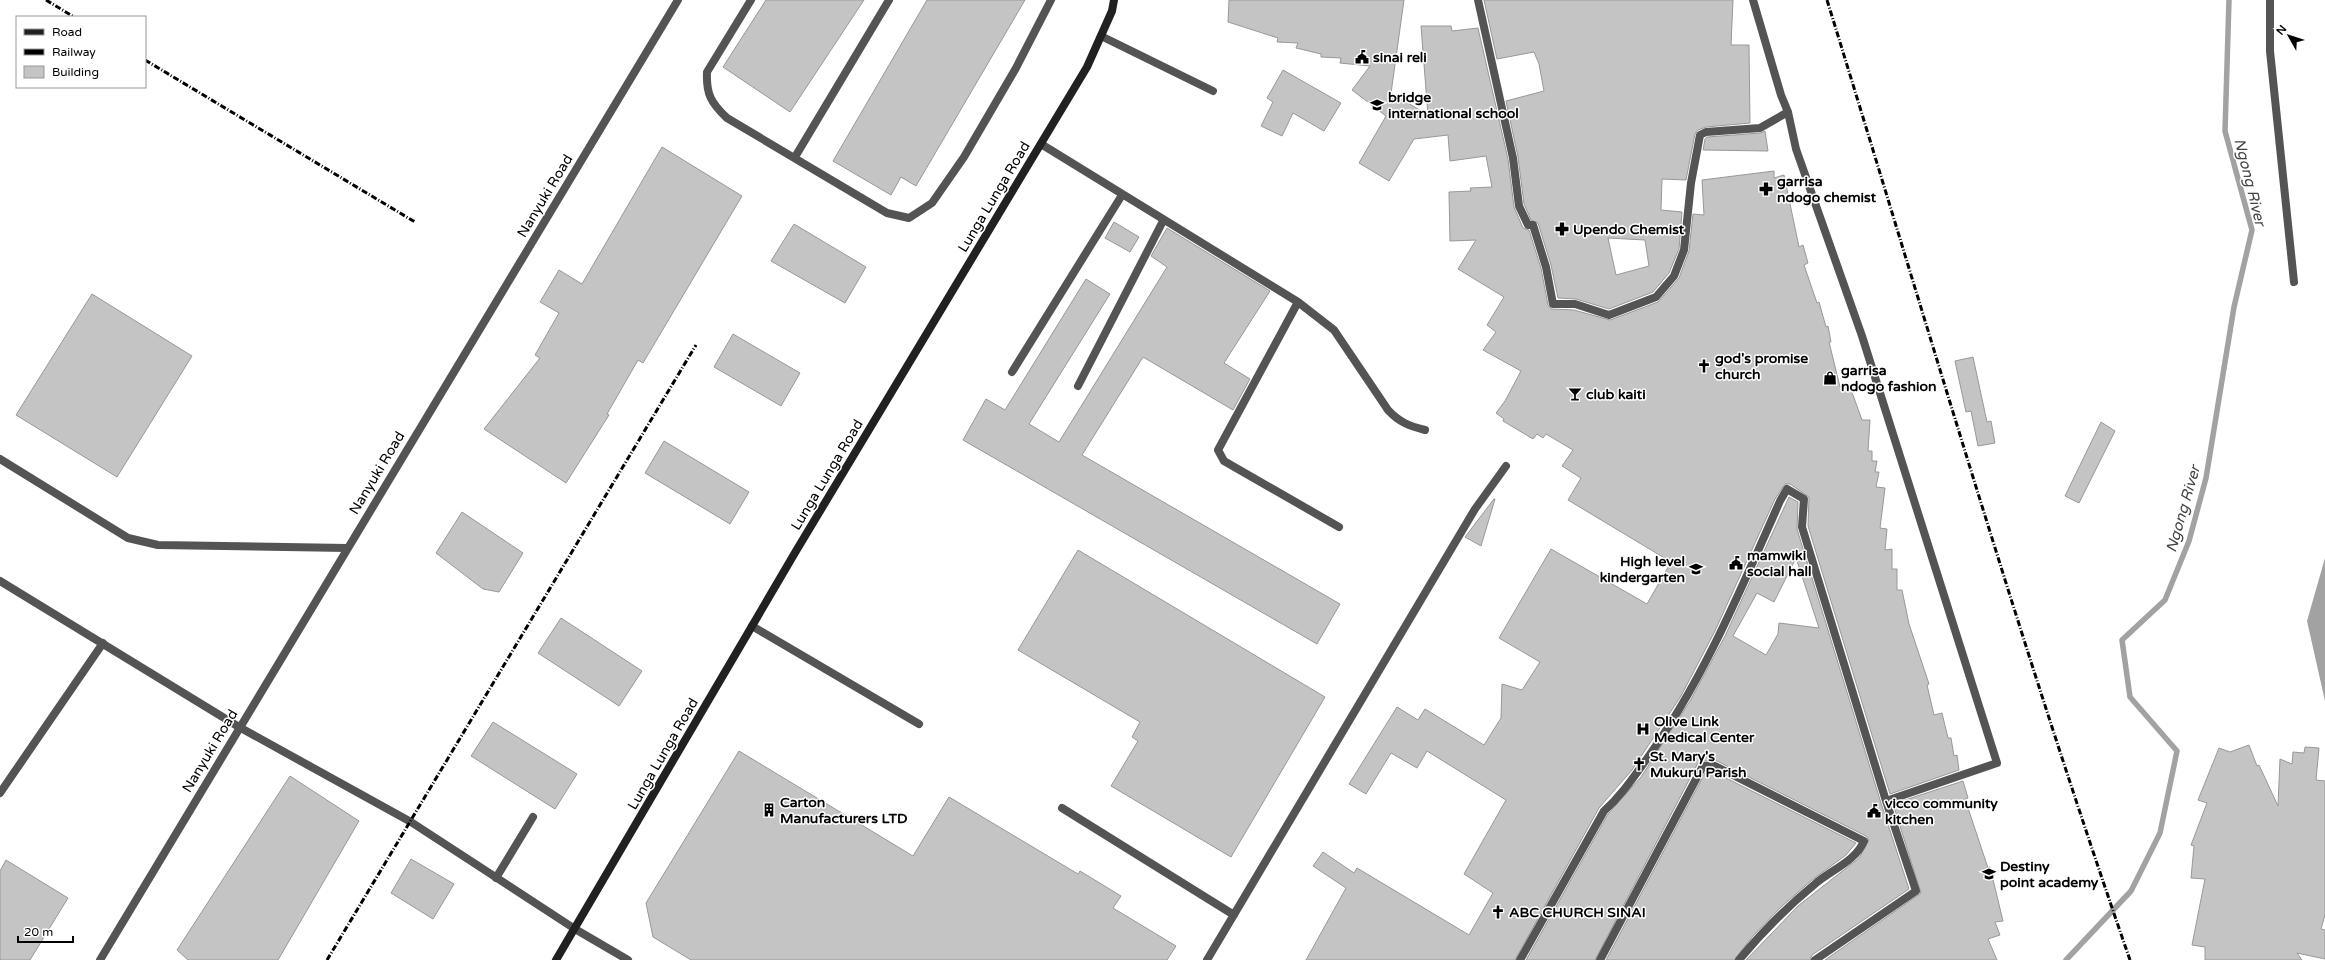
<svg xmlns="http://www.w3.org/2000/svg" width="2325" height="960" viewBox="0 0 2325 960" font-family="'Varela Round',sans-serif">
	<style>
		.water { fill: #a2a2a2 }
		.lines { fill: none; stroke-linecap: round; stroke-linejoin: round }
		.stream { stroke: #a2a2a2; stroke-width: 5.5 }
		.building { fill: #c4c4c4; stroke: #989898; fill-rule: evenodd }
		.service { stroke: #545454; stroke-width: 8 }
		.minor { stroke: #545454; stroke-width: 8 }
		.secondary { stroke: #212121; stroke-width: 8 }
		.rail { stroke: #000; stroke-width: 3; stroke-dasharray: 6 2 1 2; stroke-linecap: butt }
		.labels { text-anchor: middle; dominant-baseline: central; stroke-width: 3; stroke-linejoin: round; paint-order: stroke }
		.poi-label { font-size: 14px; font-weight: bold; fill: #000; stroke: #fff; text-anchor: start }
		.street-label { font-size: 14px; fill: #000; stroke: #fff }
		.water-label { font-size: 15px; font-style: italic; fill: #434343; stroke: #fff }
	</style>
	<rect width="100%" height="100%" fill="#fff"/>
	<path class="water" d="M2325,558v143l-18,-80z"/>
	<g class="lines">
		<path class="stream" d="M2066,960l65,-69 29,-58 17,-82 -47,-54 -8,-57 43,-40 24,-59 17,-63 28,-171 18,-77 -27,-99 4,-131"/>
	</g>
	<path class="building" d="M766,0h98l-74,112 -67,-45z
		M927,0h98l-109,186 -15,-9 -10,18 -58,-34z
		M1229,0h175l-13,93 37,22 -7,-89h30l1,5 26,-3 30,131 6,48 9,21 6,2 12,38 7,37 3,4 23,1 36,10 48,-18 21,-24 10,-27 4,-37 11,1 -2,-35 72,-9v7l10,-3 15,72 4,-2 5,18 -4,2 13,38 2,-1 7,25 2,-1 3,16h-2l11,45 9,-3 13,36h8l-2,31h4v10h5l-2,11h4l-3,15 9,1 -5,40 7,1 -2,21 7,-1v20h5v21h5l7,34 20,60 -2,1 7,30 8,-2 6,25h3l3,18 3,-1 2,15 -69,24 -82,-268 1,-29 -19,-13h-5l-10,15 -60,132 -34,65 -49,74 -33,38 -84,152h-209l40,-72 -33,-22 10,-14 31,21 3,-5 112,67 24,-42 -29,-19 42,-74 -79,-49 -10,17 -26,-15 -25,41 -17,-10 48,-77 21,13 7,-11 59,36 17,-27 1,-34 20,6 18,-28 -41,-24 52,-89 96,55 24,-42 -103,-62 13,-22 -19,-12 11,-16 -27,-16 -3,4 -6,-4 -4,5 -30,-18 1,-2 -8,-6 9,-12 16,-30 -38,-21 13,-18 -9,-7 17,-28 -46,-28 18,-29 -26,1 -1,-49 22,-1 -1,-3 22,-1 -6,-31 -36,5 -2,-26 -34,4 -25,42 -30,-18 27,-47 -34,-26 18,-24 -30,-3 1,-5 -20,-1v-3l-25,-6 2,-5 -21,-1 1,-4 -50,-16z
		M1484,0h249l-2,45h18l1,78 -44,4 -8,3 -3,4 -9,46 -24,-1 -1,31 21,2 -3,37 -10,24 -16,19 -44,17 -33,-10 -18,-1 -7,-33 -13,-42 -7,-3 -7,-16 -6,-47 -12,-56 38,-10 -5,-27 -5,-12 -37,7zM1608,238l37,2 4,26 -33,9z
		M1283,70l58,33 -17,28 -31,-18 -11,23 -21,-10 12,-24 -6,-4z
		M1765,131l3,20 -65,-1 2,-11 2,-2 53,-4z
		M662,147l80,49 -99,167 -5,-3 -31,54 2,1 -43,68 -82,-54 56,-71 -5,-3 24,-42 -19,-11 19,-32 23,14z
		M1114,222l25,15 -9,15 -25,-14z
		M794,224l72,43 -21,36 -74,-42z
		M1167,228l103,63 -46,72 26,16 -17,31 -90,-53 -61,98 258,149 -23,40 -354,-204 23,-41 19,11 81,-131 24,15 -81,130 30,18 108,-175 -16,-11z
		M92,294l100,62 -75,121 -101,-62z
		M733,334l67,39 -19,33 -67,-39z
		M1973,357l14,65 4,-1 4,22 -17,3 -7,-35 -5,1 -11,-51z
		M2101,422l14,9 -36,72 -14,-7z
		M664,441l85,51 -19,32 -85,-51z
		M1789,497l9,5 -1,27 84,274 28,86 -97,66 -2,5h-64l52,-54 61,-48 10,-18 -3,-4 -151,-76 -13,1 -4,2 -103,197h-69l82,-146 33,-37 49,-76 35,-65zM1796,558l23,70 -40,-5 -1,11 -12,21 -33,-19 24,-43 17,9z
		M1494,499h1l-14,47 -16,-9z
		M462,512l61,41 -24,39 -16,-3 -47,-36z
		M1078,550l247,147 -94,160 -120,-71 27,-45 -6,-4 8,-15 -122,-72z
		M561,618l81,53 -23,35 -81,-53z
		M493,722l84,52 -22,35 -84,-53z
		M2249,745l8,21 2,-1 19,41 2,-47 12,5 1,-12 11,1 1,-6 14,1 -3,32 9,1v134l-4,14 4,1v29l-28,-6 5,7h-97v-13l-13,-2 13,-66 -14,-1 3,-32 -3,-1 16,-42 -9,-3 21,-52 11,4z
		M739,751l174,105 36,-59 129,77 2,-3 41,25 -8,12 63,38 -9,14h-476l-38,-23 -7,-34z
		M1706,771h6l144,72 -10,12 -34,25 -31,27 -28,29 -19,24h-128z
		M290,776l69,45 -81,139h-90l-11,-10z
		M1963,781l5,17 -3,1 23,69 2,-1 13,54 -8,1 5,13 -12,4 9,21h-172l96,-67 -28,-89z
		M411,859l43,25 -21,35 -42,-26z
		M6,860l62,38 -38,62h-30v-89z"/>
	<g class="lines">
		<path class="service" d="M751,0l-44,72c-1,22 4,31 20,46l160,95 22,5 23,-15 32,-46 52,-89 35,-68
			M2270,0v51l24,231
			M1101,36l112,55
			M1041,144l257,158 36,28 54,80c11,12 21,16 37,20
			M795,157l94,-157
			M1298,302l-80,148 6,11 115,66
			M1012,372l110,-177
			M1078,386l85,-165
			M0,459l128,79 30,7 189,3
			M0,581l239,146 172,95 164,107 53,31
			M752,626l167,98
			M0,793l103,-150
			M1062,808l172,107
			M496,878l37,-61
			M1207,960l268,-451 31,-43"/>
		<path class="minor" d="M1478,0l35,158 6,48 9,19h5l13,42 7,37h22l34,11 47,-18 18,-21 10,-26 7,-67 9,-48 6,-3 54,-4 28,-16
			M100,960l578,-960
			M1520,960l84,-149c17,-15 29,-33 42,-51 57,-79 95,-171 134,-259l7,-12 17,10 -2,28 84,274 111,-38 -135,-427 -66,-187 -8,-37 -7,-17 -28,-95
			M1600,960l103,-194 10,-1 151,76c-8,20 -33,29 -49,43 -28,23 -53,48 -76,76
			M1815,960l101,-69 -30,-90"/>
		<path class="secondary" d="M556,960l240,-409 291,-484 25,-56 2,-11"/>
		<path class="rail" d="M46,0l28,17
			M1827,0c99,321 193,643 303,960
			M145,60l270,162
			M327,960l369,-615"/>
	</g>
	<defs>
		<g id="civic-bare" transform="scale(1.08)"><path d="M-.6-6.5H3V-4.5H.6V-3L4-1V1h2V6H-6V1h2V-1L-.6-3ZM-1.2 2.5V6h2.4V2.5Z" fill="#000" stroke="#fff" stroke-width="2.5" paint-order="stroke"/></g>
		<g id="school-bare" transform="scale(1.08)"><path d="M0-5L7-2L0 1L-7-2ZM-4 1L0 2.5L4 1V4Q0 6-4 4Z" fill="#000" stroke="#fff" stroke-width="2.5" paint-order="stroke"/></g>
		<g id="pharmacy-bare" transform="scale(1.08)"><path d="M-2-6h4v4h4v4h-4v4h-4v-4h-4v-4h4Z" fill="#000" stroke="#fff" stroke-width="2.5" paint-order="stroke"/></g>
		<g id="church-bare" transform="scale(1.08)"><path d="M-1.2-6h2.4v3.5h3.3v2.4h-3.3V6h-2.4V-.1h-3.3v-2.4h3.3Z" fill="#000" stroke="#fff" stroke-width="2.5" paint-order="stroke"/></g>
		<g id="shop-bare" transform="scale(1.08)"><path d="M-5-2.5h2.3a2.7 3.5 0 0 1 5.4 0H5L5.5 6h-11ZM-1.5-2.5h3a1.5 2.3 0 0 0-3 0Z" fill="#000" stroke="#fff" stroke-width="2.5" paint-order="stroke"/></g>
		<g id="bar-bare" transform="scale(1.08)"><path d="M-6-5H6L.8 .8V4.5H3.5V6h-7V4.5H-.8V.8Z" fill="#000" stroke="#fff" stroke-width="2.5" paint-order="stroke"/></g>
		<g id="hospital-bare" transform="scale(1.08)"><path d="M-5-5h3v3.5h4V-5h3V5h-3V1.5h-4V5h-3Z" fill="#000" stroke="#fff" stroke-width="2.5" paint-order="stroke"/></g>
		<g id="building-bare" transform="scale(1.08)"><path d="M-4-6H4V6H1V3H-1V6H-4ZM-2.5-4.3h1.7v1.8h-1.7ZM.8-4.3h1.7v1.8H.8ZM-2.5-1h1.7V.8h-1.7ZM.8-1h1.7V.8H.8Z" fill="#000" stroke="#fff" stroke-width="2.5" paint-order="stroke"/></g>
	</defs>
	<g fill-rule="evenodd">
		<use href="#civic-bare" x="1362" y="57"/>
		<use href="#school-bare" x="1377" y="105"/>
		<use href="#pharmacy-bare" x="1766" y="189"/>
		<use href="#pharmacy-bare" x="1562" y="229"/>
		<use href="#church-bare" x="1704" y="366"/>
		<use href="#shop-bare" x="1830" y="378"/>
		<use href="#bar-bare" x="1575" y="394"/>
		<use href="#civic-bare" x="1736" y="563"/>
		<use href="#school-bare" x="1696" y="569"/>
		<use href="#hospital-bare" x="1643" y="729"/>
		<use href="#church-bare" x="1639" y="764"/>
		<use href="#building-bare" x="769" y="810"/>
		<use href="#civic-bare" x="1874" y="811"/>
		<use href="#school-bare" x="1989" y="874"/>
		<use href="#church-bare" x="1498" y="912"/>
	</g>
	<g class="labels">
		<g class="poi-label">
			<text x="1373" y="57">sinai reli</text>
			<text x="1388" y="97">bridge<tspan x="1388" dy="16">international school</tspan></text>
			<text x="1777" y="181">garrisa<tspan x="1777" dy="16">ndogo chemist</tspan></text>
			<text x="1573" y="229">Upendo Chemist</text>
			<text x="1715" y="358">god's promise<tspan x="1715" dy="16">church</tspan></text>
			<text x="1841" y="370">garrisa<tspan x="1841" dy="16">ndogo fashion</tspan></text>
			<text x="1586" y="394">club kaiti</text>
			<text x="1747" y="555">mamwiki<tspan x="1747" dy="16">social hall</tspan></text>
			<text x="1685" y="561" text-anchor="end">High level<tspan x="1685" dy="16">kindergarten</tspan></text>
			<text x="1654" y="721">Olive Link<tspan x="1654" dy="16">Medical Center</tspan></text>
			<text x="1650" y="756">St. Mary's<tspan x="1650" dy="16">Mukuru Parish</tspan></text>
			<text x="780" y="802">Carton<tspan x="780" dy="16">Manufacturers LTD</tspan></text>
			<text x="1885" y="803">vicco community<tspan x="1885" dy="16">kitchen</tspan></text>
			<text x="2000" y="866">Destiny<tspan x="2000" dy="16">point academy</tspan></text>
			<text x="1509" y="912">ABC CHURCH SINAI</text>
		</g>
		<g class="street-label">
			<text transform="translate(545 196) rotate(-59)">Nanyuki Road</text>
			<text transform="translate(994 197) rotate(-59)">Lunga Lunga Road</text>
			<text transform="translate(377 473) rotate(-59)">Nanyuki Road</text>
			<text transform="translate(827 475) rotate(-59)">Lunga Lunga Road</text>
			<text transform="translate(210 751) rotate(-59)">Nanyuki Road</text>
			<text transform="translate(663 754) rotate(-60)">Lunga Lunga Road</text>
		</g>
		<g class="water-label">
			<text transform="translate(2250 182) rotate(76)">Ngong River</text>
			<text transform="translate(2183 509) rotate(-74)">Ngong River</text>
		</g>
	</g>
	<rect x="16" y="16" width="130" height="72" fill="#ffffff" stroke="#999999"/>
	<rect x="24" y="29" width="20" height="6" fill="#212121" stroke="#999999"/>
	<text x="52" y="36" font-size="12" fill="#000000">Road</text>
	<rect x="24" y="49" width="20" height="6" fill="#000000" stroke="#999999"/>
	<text x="52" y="56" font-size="12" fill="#000000">Railway</text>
	<rect x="24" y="66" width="20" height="12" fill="#c4c4c4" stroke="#999999"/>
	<text x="52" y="76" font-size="12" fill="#000000">Building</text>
	<g transform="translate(2289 36) rotate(309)" stroke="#ffffff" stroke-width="3" paint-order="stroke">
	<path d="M0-3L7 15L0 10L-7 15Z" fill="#000000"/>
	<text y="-6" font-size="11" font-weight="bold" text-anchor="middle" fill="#000000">N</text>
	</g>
	<path d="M18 936v6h55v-6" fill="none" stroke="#000000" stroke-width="2"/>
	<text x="24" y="936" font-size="12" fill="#000000" stroke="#ffffff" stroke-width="3" paint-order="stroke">20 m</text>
</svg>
